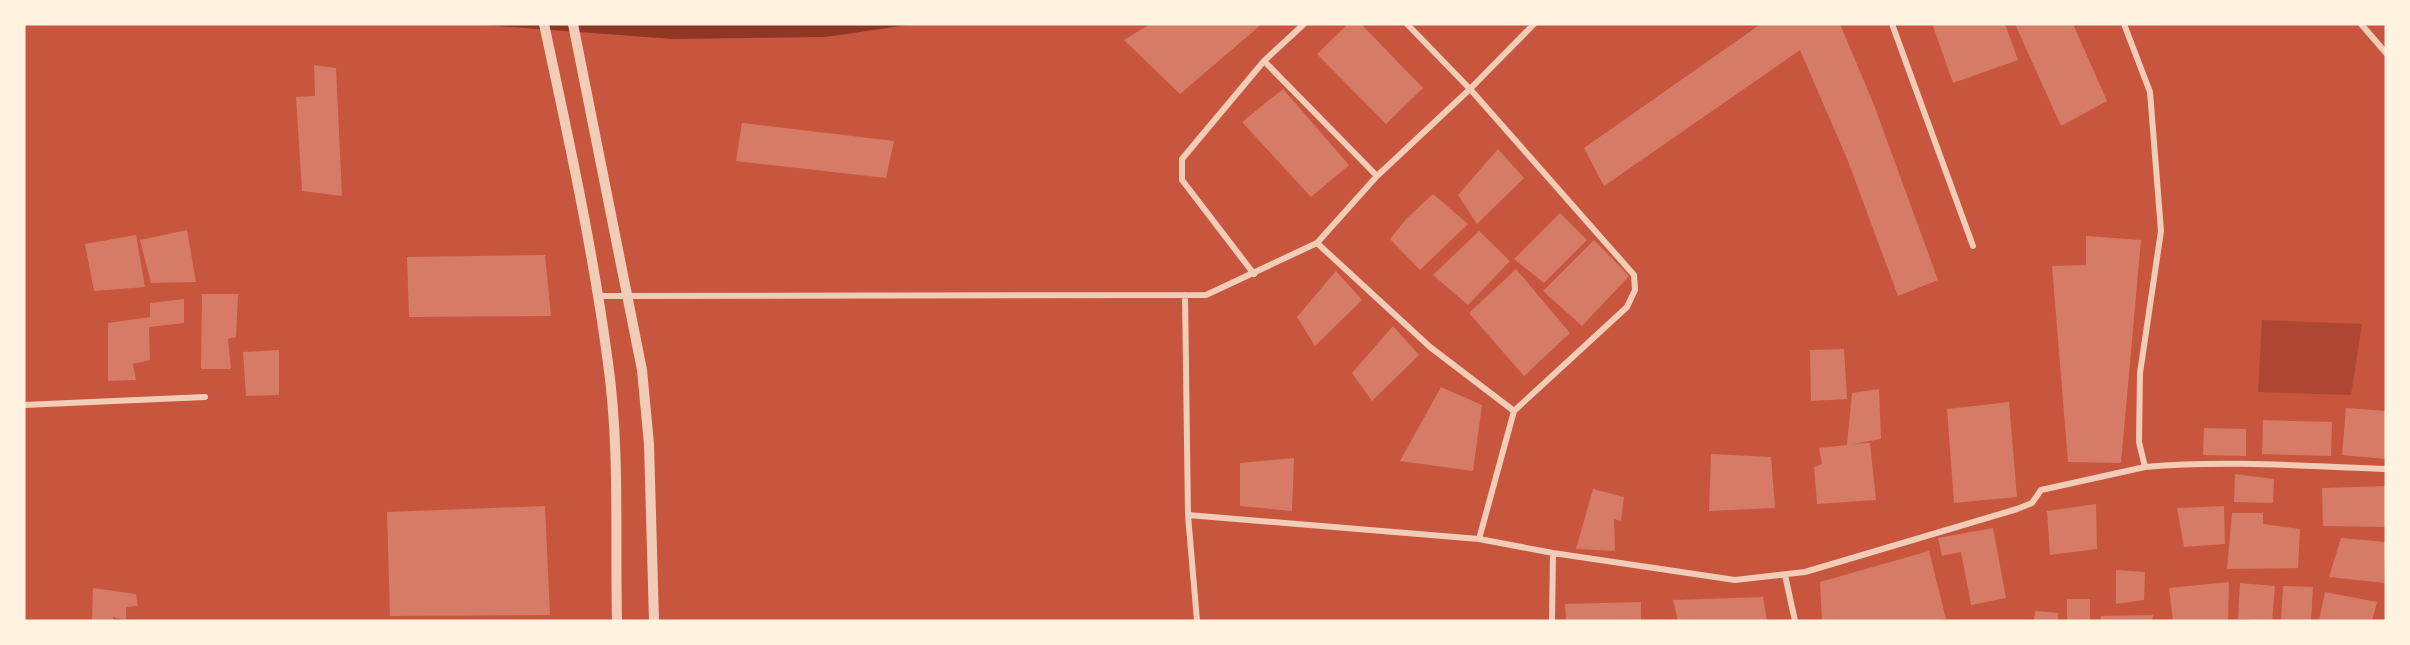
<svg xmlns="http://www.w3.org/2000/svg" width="2410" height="645" viewBox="0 0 2410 645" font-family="Quicksand,sans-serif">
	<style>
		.green { fill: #ae4732 }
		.water { fill: #8f3625 }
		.building { fill: #d67c66 }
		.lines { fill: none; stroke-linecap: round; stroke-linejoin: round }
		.minor { stroke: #f1ccb7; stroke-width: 6 }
		.tertiary { stroke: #f1ccb7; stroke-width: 10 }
	</style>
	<rect width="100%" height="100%" fill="#c8553d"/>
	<path class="green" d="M2262,320l100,4 -11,71 -93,-3z"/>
	<path class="water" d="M470,24h445l-90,13 -152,2z"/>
	<path class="building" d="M1150,24h112l-82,70 -56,-54z
		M1348,24h13l62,64 -37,36 -69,-70z
		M1761,24h79l34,81 64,175 -40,16 -50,-135 -48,-111 -196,136 -20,-38z
		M1940,24h65l13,36 -65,23 -20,-57z
		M2015,24h58l34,77 -46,25z
		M314,65l22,3 6,128 -40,-5 -6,-94 19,-1z
		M1283,89l66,76 -38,32 -69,-75z
		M742,123l152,18 -8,37 -150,-17z
		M1498,149l26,29 -47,46 -19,-29z
		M1433,194l35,30 -48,46 -30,-31 16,-20z
		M1560,213l27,27 -43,43 -30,-24z
		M187,230l9,52 -45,1 -11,-43z
		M1479,231l31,30 -42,44 -35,-30z
		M136,235l9,52 -51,4 -9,-47z
		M2086,236l55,4 -20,223 -53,-1 -16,-196 34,-1z
		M1594,240l35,36 -47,50 -39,-35z
		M545,255l6,61 -142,1 -2,-60z
		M1516,269l54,64 -46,43 -55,-63z
		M1336,271l26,29 -47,46 -18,-29z
		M202,294h36l-2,43 -8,2 3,30h-30z
		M184,299v24l-35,4 1,33 -17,4 3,16 -28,1v-58l42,-6v-14z
		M1393,326l26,29 -47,46 -20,-28z
		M1844,349l3,50 -36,2 -1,-51z
		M279,350v45l-33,1 -3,-44z
		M1441,387l41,18 -9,66 -73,-10z
		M1879,389l2,50 -29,5 18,-1 6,57 -59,4 -3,-37 8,-3 -3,-16 28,-3 5,-52z
		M2009,402l8,95 -63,6 -7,-94z
		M2346,408l40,3v48l-44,-4z
		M2263,420l69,2 -1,34 -69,-2z
		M2204,428l42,1v27l-43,-1z
		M1711,454l60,3 4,51 -66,3z
		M1294,458l-2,53 -52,-5v-43z
		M2235,474l39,5 -1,24 -39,-1z
		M2386,486v41l-63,-1 -1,-38z
		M1593,489l31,8 -3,24 -7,-2 1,32 -39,-2z
		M2096,504l1,45 -47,6 -3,-44z
		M545,506l5,109 -160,1 -3,-104z
		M2224,506l1,38 -41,3 -7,-39z
		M2232,513h31v11l37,5 -2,39 -71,1z
		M1993,528l13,70 -35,7 -10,-53 -19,4 -4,-18z
		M2341,538l45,4 -2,41 -55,-6z
		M1929,551l17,68 -22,2h-102l-2,-39z
		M2116,570l29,2 -1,28 -28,4z
		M2229,582l-1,39h-55l-4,-33z
		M2240,583l35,3 -3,35 -34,-2z
		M2283,586l30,1 -2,34h-30z
		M93,588l43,6 2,12 -12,1v13l-13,-3v4h-21z
		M2325,592l52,10 -5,19h-53z
		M1763,597l4,24h-89l-5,-21z
		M2067,599h23v22h-23z
		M1641,602v19h-75l-1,-17z
		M2035,611l23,2v8h-24z
		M2153,615l-1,6h-51v-5z"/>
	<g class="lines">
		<path class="minor" d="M1407,24l63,65 164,186 1,15 -8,17 -113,104
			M1892,24l81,222
			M2361,24l25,29
			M1264,61l113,115
			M1317,243l113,104 84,64 -35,128 74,14 -1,68
			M1254,274l-72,-94v-21l82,-98 40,-37
			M1185,295l3,220 9,106
			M598,296l608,-1 111,-52 60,-67 93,-87 64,-65
			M24,405l181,-8
			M2145,467c79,-7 161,-1 241,2
			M1188,515l291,24
			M1553,553l182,27 70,-8 212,-63 15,-6 9,-13 104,-23 -6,-25 1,-69 21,-142 -11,-139 -26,-68
			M1785,575l10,46"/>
		<path class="tertiary" d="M544,24c24,112 49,225 64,339 12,85 7,173 9,258
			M573,24l69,346 7,74 5,177"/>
	</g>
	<rect width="2410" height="645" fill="none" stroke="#fff3e0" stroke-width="51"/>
</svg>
